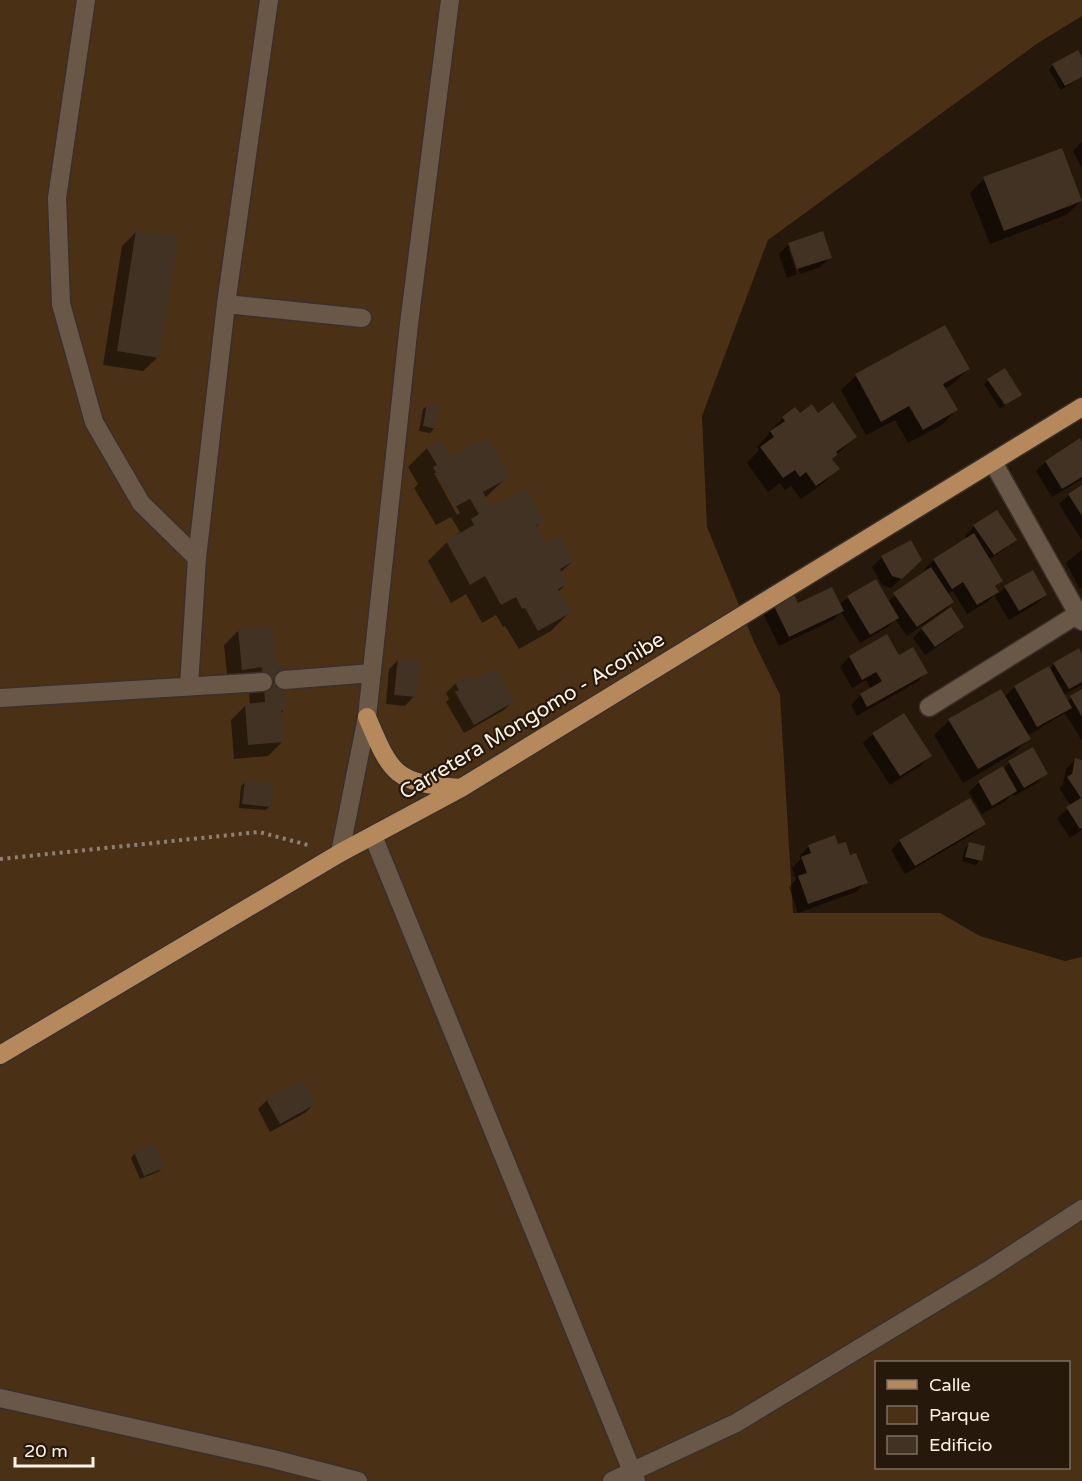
<svg xmlns="http://www.w3.org/2000/svg" width="1082" height="1481" viewBox="0 0 1082 1481" font-family="'Varela Round',sans-serif">
	<style>
		.green { fill: #4a3116; fill-rule: evenodd }
		.shadow { fill: #0007; fill-rule: evenodd }
		.building { fill: #413223 }
		.lines { fill: none; stroke-linecap: round; stroke-linejoin: round }
		.minor-casing { stroke: #3a2f2a; stroke-width: 21 }
		.major-casing { stroke: #3a2f2a; stroke-width: 21 }
		.path { stroke: #8d8175; stroke-width: 4; stroke-dasharray: 3 4.5; stroke-linecap: butt }
		.minor { stroke: #695848; stroke-width: 18 }
		.major { stroke: #b5895c; stroke-width: 18 }
		.labels { text-anchor: middle; dominant-baseline: central; stroke-width: 4.5; stroke-linejoin: round; paint-order: stroke }
		.street-label { font-size: 21px; fill: #fcf2e8; stroke: #26180a }
	</style>
	<rect width="100%" height="100%" fill="#26180a"/>
	<path class="green" d="M0,0h1082v16l-44,27 -270,197 -66,176 5,111 47,115 26,53 13,218h147l40,23 85,25 17,-4v524h-1082zM876,1362h192v106h-192z"/>
	<path class="shadow" d="M1082,60v17l-21,13 -12,-20 4,-5z
		M1082,142v26l-9,-17z
		M984,179l97,22 -15,14 -76,29 -20,-51z
		M137,231l21,126 -15,14 -40,-6 19,-119z
		M789,244l41,13 -10,10 -20,7 -9,-26h-3l9,26 -10,4 -8,-24z
		M944,327l24,42 -15,15 -9,5 12,21 -14,15 -34,18 -13,-23 -29,15 -25,-45 15,-14z
		M988,380l32,14 -20,15 -16,-25z
		M428,405l7,23 -5,5 -11,-2 4,-22z
		M795,409l4,7 19,-1 37,22 -24,23 7,9 -15,14 -22,16 -10,-13 -6,4 -5,-7 -12,9 -21,-29 12,-13 -2,-3 12,-13 -1,-1 15,-15z
		M1080,440l2,4v35l-30,18 -16,-26 9,-9z
		M427,448l23,11 58,17 -23,22 6,10 51,13 -7,7 10,17 28,16 -13,12 6,11 -8,8 12,20 -19,19 -32,18 -14,-23 -2,1 -7,-12 -14,8 -16,-29 -15,9 -23,-42 19,-19 13,-10 -9,-15 -15,8 -22,-37 4,-4 -10,-17zM434,473h3l23,40 -3,2z
		M1082,487v51l-1,1 -22,-35 10,-9z
		M974,526l41,13 -10,10 -17,11 13,21 -7,7 4,6 7,-7 41,8 -10,9 -27,16 -15,-25 -7,7 -20,12 -14,-23 -6,3 6,7 -10,10 -36,25 -12,-17 -7,8 -28,16 -19,-31 -8,8 -54,26 -15,-31 10,-10h65l9,-8 40,4 38,-28 -2,-4 10,-9 33,-21 -2,-3z
		M1082,550v38l-2,1 -14,-26z
		M882,557l38,3 -29,28 -9,-3 -10,-18z
		M962,627l-9,9 -28,19 -12,-17 9,-9z
		M238,631l37,34 9,45 -4,4 3,27 -15,15 -34,3 -3,-39 14,-14 5,-1 -2,-24 -20,2 -4,-38z
		M886,636l12,21 28,16 -9,9 -60,34 -6,-11 10,-10 10,-6 -5,-9 -14,8 -12,-21 9,-10z
		M1082,657v28l-19,10 4,6 15,-10v50l-17,-28 -38,23 2,2 -15,15 -51,30 -29,-48 15,-14 55,-24 11,-10 34,-18 5,-5z
		M399,659l15,37 -9,10 -19,-2 3,-35z
		M470,676l4,6 39,19 -9,9 -40,23 -18,-31 3,-3 -3,-6 9,-9z
		M873,734l57,22 -10,10 -30,19 -27,-42z
		M1075,760l7,1v69l-12,8 -13,-20 14,-12 -12,-18 4,-4 3,-15z
		M1009,763l38,10 -10,10 -23,13 -2,-2 -6,7 -24,13 -13,-22 10,-10 24,-13z
		M246,782l24,24 -4,4 -27,-2 2,-22z
		M984,823l-10,10 -69,41 -14,-24 9,-9z
		M969,844l11,16 -4,5 -14,-4 3,-13z
		M809,846h28l12,11 17,25 -10,10 -58,21 -9,-26 7,-7 -4,-12 9,-9 -2,-3z
		M267,1100l47,4 -9,9 -35,19 -12,-23z
		M135,1153l27,15 -4,4 -18,7 -9,-21z"/>
	<path class="building" d="M1078,50l4,7v20l-17,9 -13,-22z
		M1062,148l20,53 -78,30 -21,-54z
		M136,230l43,7 -20,121 -42,-7z
		M823,231l9,27 -35,11 -9,-26z
		M945,325l25,44 -27,15 15,26 -35,20 -14,-24 -28,16 -26,-48z
		M1005,368l17,27 -17,10 -18,-26z
		M833,402l24,35 -21,15 2,2 -6,5 8,10 -24,17 -10,-14 -6,5 -5,-7 -12,8 -23,-31 14,-10 -4,-6 15,-10 -3,-4 13,-10 5,6 12,-9 6,9z
		M427,403l13,2 -4,24 -13,-3z
		M487,437l23,40 -27,15 8,14 34,-19 19,34 -8,5 10,17 14,-8 14,26 -14,8 8,15 -10,5 14,23 -34,19 -13,-23 -3,1 -6,-12 -15,8 -16,-29 -15,9 -24,-44 28,-16 -3,-6 8,-5 -9,-15 -15,8 -22,-40 4,-2 -11,-18 15,-8 10,18z
		M1080,438l2,3v36l-20,12 -17,-28z
		M1082,485v31l-14,-22z
		M997,510l20,30 -23,15 -21,-30z
		M974,533l29,48 -8,5 4,6 -22,13 -14,-23 -11,7 -19,-30z
		M911,540l11,20 -20,19 -10,-3 -11,-20z
		M931,567l23,35 -37,25 -24,-34z
		M1033,570l14,25 -28,16 -15,-25z
		M876,579l23,39 -29,17 -23,-39z
		M832,587l12,24 -55,26 -16,-33 21,-10 4,9z
		M951,607l13,20 -29,20 -14,-19z
		M272,626l4,37h5l5,47 -5,1 3,31 -36,3 -3,-41 20,-2 -3,-35 -20,3 -4,-41z
		M887,634l12,21 14,-8 15,26 -61,34 -7,-13 22,-13 -6,-9 -14,8 -13,-24z
		M1079,648l3,6v28l-13,7 -16,-26z
		M398,658l22,2 -4,37 -22,-2z
		M1049,666l23,42 -35,19 -23,-41z
		M496,668l19,33 -41,24 -19,-33 4,-2 -4,-7 15,-9 4,6z
		M1001,689l30,50 -53,30 -30,-50z
		M1082,689v28l-12,-21z
		M904,713l28,43 -32,20 -28,-43z
		M1033,747l15,27 -24,14 -16,-27z
		M1075,758l7,2v68l-2,1 -14,-22 15,-9 -14,-21 5,-3z
		M1003,766l14,25 -25,15 -14,-25z
		M245,780l29,3 -3,24 -29,-3z
		M970,798l16,26 -71,42 -16,-26z
		M835,835l3,9 8,-2 4,13 6,-2 12,30 -60,21 -10,-28 9,-3 -6,-16 10,-4 -3,-8z
		M969,842l16,4 -3,15 -17,-4z
		M302,1079l14,25 -36,20 -14,-25z
		M154,1144l10,24 -20,8 -10,-24z"/>
	<g class="lines">
		<g class="minor-casing">
			<path id="minor" d="M86,0l-29,198 4,106 33,118 47,81 56,55
				M226,304l136,14
				M993,462l89,159
				M284,680l88,-7
				M189,686l8,-128 29,-254 43,-304
				M0,698l263,-16
				M929,707l149,-93
				M373,836l263,645
				M340,853l27,-136 42,-393 41,-324
				M0,1398l273,61 85,22
				M612,1481l124,-58 251,-152 95,-62"/>
		</g>
		<g class="major-casing">
			<path id="major" d="M367,717c25,59 28,66 94,71
				M0,1055l340,-202 121,-65 621,-381"/>
		</g>
		<path class="path" d="M0,859l259,-27 49,13"/>
		<use href="#minor" class="minor"/>
		<use href="#major" class="major"/>
	</g>
	<g class="labels">
		<g class="street-label">
			<text transform="translate(532 716) rotate(-31)">Carretera Mongomo - Aconibe</text>
		</g>
	</g>
	<rect x="875" y="1361" width="195" height="108" fill="#26180a" stroke="#7c6f63" stroke-width="1.5"/>
	<rect x="887" y="1380" width="30" height="9" fill="#b5895c" stroke="#7c6f63" stroke-width="1.5"/>
	<text x="929" y="1391" font-size="18" fill="#fcf2e8">Calle</text>
	<rect x="887" y="1406" width="30" height="18" fill="#4a3116" stroke="#7c6f63" stroke-width="1.5"/>
	<text x="929" y="1421" font-size="18" fill="#fcf2e8">Parque</text>
	<rect x="887" y="1436" width="30" height="18" fill="#413223" stroke="#7c6f63" stroke-width="1.5"/>
	<text x="929" y="1451" font-size="18" fill="#fcf2e8">Edificio</text>
	<path d="M15 1457v9h78v-9" fill="none" stroke="#fcf2e8" stroke-width="3"/>
	<text x="24" y="1457" font-size="18" fill="#fcf2e8" stroke="#26180a" stroke-width="4.5" paint-order="stroke">20 m</text>
</svg>
